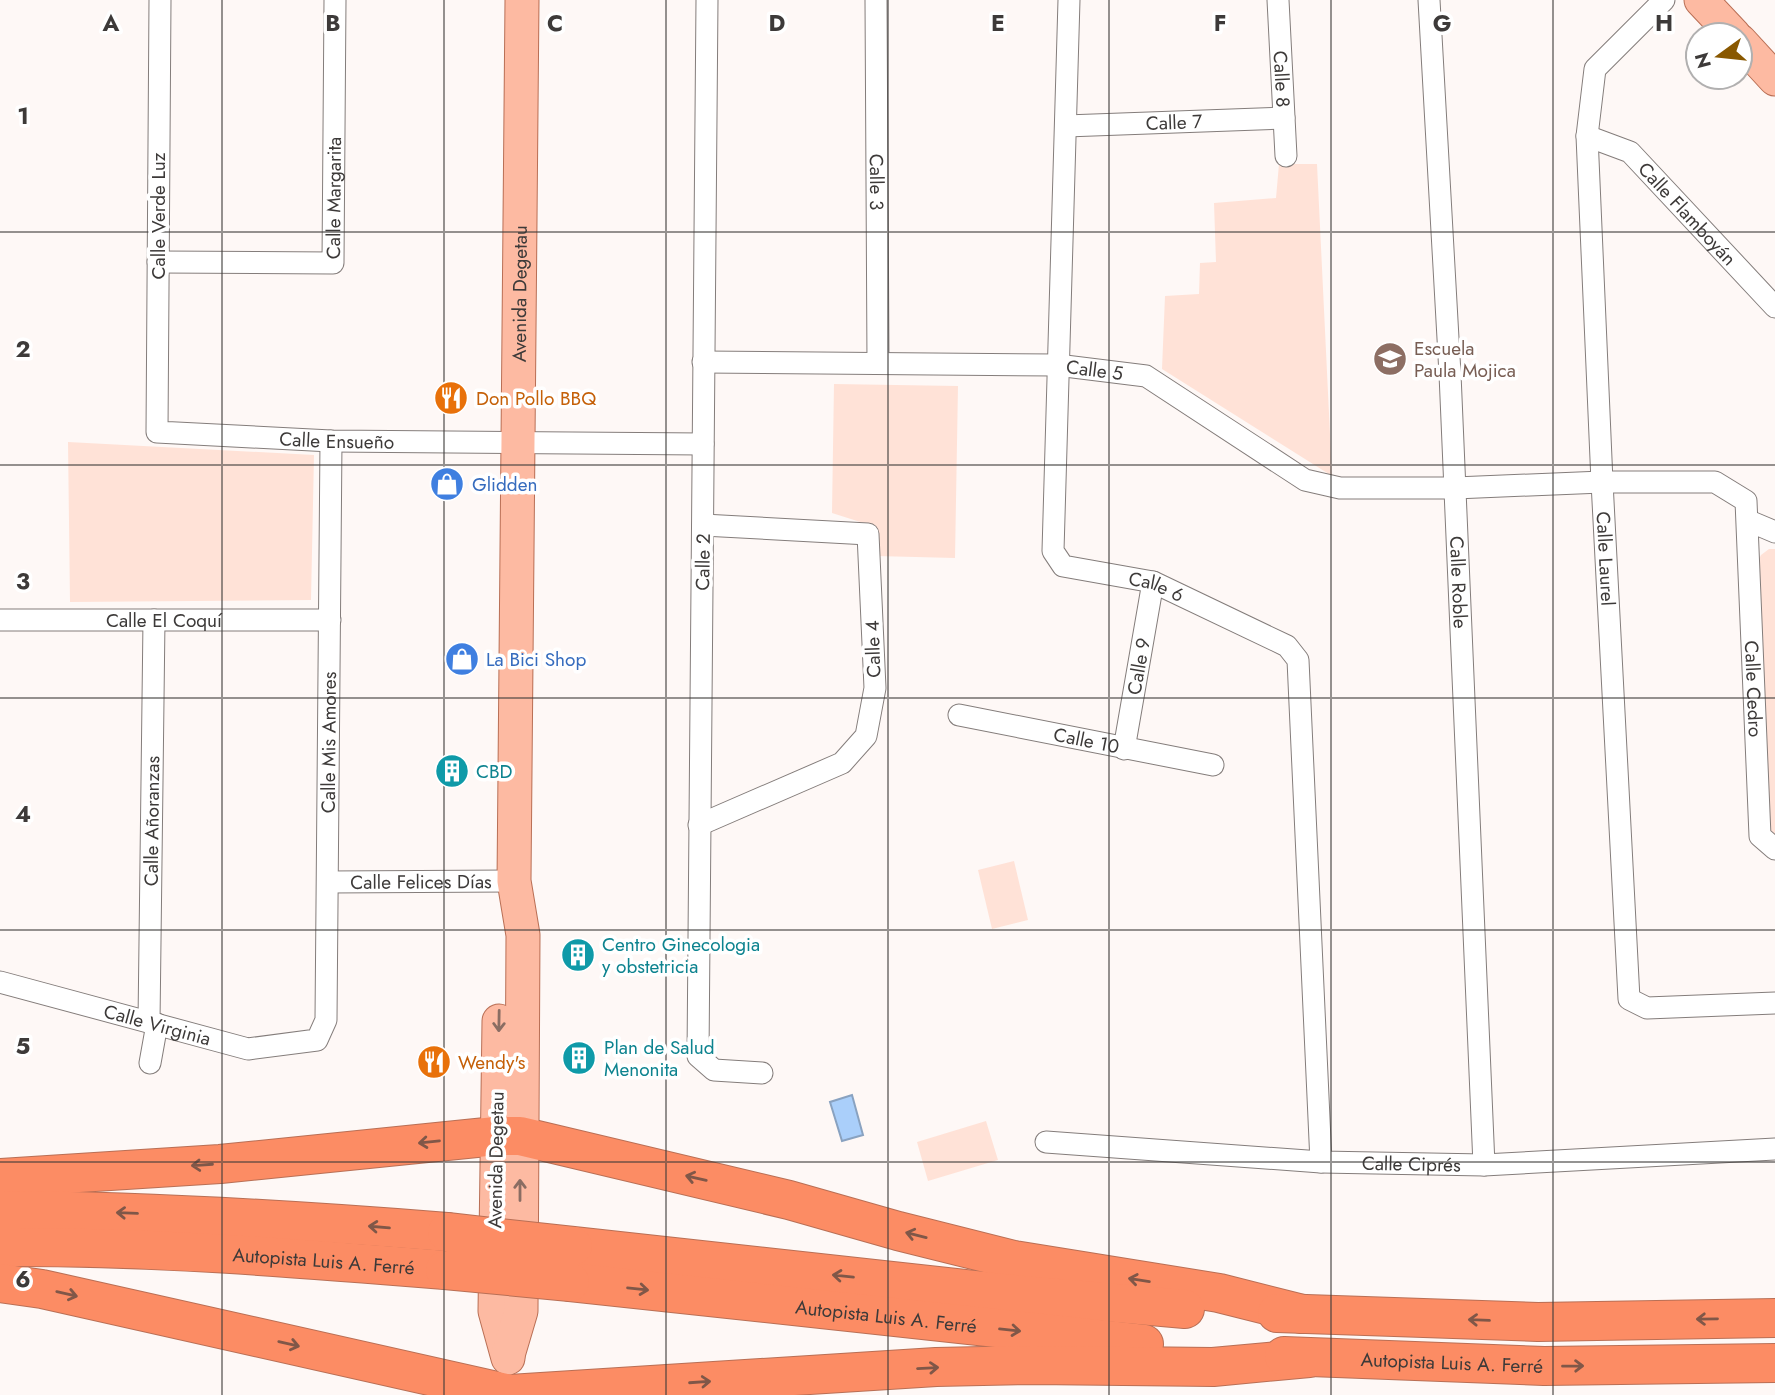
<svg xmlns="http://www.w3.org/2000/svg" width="1775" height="1395" viewBox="0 0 1775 1395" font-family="Jost,sans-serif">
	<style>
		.green { fill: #ffe2d7 }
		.water { fill: #aacffa; stroke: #89a2c0; stroke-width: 2 }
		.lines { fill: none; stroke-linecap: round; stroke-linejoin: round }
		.minor-casing { stroke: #847d7b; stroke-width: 23 }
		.primary-casing { stroke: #b96f55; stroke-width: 35 }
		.motorway-casing { stroke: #b96f55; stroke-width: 40 }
		.minor { stroke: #fff; stroke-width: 21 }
		.primary { stroke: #fdbaa2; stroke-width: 33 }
		.motorway { stroke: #fc8c64; stroke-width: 38 }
		.motorway-bridge-casing { stroke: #b96f55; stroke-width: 40; stroke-linecap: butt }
		.motorway-bridge { stroke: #fc8c64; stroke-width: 38 }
		.oneway { stroke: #8a6d63 }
		.oneway2 { stroke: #805748 }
		.grid { fill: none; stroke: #3d3a39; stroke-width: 2; stroke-opacity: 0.55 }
		.labels { text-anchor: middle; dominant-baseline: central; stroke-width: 7; stroke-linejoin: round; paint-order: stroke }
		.street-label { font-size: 19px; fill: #3d3a39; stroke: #fff }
		.education-label { font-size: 19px; fill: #785e54; stroke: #fff; text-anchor: start }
		.food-label { font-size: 19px; fill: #c56008; stroke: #fff; text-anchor: start }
		.shop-label { font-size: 19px; fill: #366cbe; stroke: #fff; text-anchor: start }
		.culture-label { font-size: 19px; fill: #0d838f; stroke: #fff; text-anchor: start }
		.grid-label { font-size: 23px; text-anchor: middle; font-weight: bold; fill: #3d3a39; stroke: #fff; stroke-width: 7; stroke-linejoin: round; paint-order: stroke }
	</style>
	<rect width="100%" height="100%" fill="#fef8f6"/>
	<path class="green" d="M1279,164h38l15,312 -170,-107 3,-73 34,-2 1,-31 16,-1 -2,-59 62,-5z
		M834,384l124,2 -3,172 -79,-2v-29l-44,-14z
		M68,442l246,13 -3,145 -241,2z
		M1769,549h6v296l-5,-4 -14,-276 5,-10z
		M1014,861l14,59 -36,9 -14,-59z
		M986,1121l12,39 -70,21 -11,-39z"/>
	<path class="water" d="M852,1095l11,40 -21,6 -12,-39z"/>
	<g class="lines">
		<g class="minor-casing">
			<g id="minor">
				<path id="s1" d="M160,0l-3,432 174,9 372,3"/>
				<path d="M707,0l-9,1056 16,14 48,3"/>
				<path id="s2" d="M876,0l2,363"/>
				<path id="s3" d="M1069,0l-16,551 10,15 90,16 134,64 11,14 23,502"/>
				<path id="s4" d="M1278,0l8,156"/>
				<path id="s5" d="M1429,0l21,374 34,791"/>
				<path id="s6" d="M1664,0l-69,69 -8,67 15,346 27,517 18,9 128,-5"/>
				<path id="s7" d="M1066,126l218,-8"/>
				<path id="s8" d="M1587,136l43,16 145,155"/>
				<path id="s9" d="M158,262l175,1 2,-263"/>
				<path id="s10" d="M703,362l354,3 89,11 159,104 35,8h115l147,-6h113l31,19 14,335 15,13"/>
				<path d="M1749,521l26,11"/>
				<path id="s11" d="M0,620h330"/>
				<path id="s12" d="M959,715l254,50"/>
				<path id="s13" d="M1124,749l29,-167"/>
				<path d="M699,825l143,-62 24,-27 9,-48 -7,-154 -165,-9"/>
				<path id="s14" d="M328,882l186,-1"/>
				<path id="s15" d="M0,982l248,67 69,-9 9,-20 5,-579"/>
				<path id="s16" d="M149,1022l5,-402"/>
				<path d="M150,1063l7,-39"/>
				<path id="s17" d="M1046,1142l275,20 163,3 291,-16"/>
			</g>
		</g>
		<g class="primary-casing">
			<g id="primary">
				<path d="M1701,0l33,35"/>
				<path d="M1740,41l35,38"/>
				<path d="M499,1021l-4,290 13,47"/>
				<path id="s18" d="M508,1355l13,-44 2,-376 -9,-54 8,-881"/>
			</g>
		</g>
		<g class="motorway-casing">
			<g id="motorway">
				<path d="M0,1178l220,-14 276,-28h24l269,64 109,31 116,29 205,33 83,21"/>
				<path d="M0,1210c149,1 298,10 447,22"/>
				<path d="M573,1246l429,47 183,16"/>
				<path id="s19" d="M0,1247c148,-1 297,11 445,23"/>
				<path id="s20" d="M570,1282l574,62"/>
				<path d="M0,1283l42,6 468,105 426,-27 98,-2 179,2 96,-9"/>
				<path d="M1277,1313l261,9 237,-4"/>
				<path id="s21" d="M1284,1356l260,10 231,-3"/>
			</g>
		</g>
		<use href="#minor" class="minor"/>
		<use href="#primary" class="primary"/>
		<use href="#motorway" class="motorway"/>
		<g class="motorway-bridge-casing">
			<path id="motorway-bridge" d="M447,1232l126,14
				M445,1270l125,12"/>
		</g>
		<use href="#motorway-bridge" class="motorway-bridge"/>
	</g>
	<defs><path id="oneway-shaft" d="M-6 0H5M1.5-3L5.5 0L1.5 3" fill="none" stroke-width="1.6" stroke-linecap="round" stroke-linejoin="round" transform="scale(1.75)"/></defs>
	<g class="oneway">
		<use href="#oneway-shaft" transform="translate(499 1021) rotate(91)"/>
		<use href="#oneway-shaft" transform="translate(520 1190) rotate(-90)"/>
	</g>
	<g class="oneway2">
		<use href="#oneway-shaft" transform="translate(429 1142) rotate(174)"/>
		<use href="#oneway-shaft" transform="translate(202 1165) rotate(176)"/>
		<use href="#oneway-shaft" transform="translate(696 1178) rotate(-167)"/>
		<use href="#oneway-shaft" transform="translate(127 1213) rotate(-178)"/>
		<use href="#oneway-shaft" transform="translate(379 1227) rotate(-175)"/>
		<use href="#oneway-shaft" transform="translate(916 1235) rotate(-166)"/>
		<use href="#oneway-shaft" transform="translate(843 1276) rotate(-174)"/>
		<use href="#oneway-shaft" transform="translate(1139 1280) rotate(-171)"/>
		<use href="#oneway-shaft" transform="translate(638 1289) rotate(6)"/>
		<use href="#oneway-shaft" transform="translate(67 1294) rotate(13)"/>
		<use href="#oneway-shaft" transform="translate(1707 1319) rotate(179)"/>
		<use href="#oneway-shaft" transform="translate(1479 1320) rotate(-178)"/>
		<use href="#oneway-shaft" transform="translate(1010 1330) rotate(6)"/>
		<use href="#oneway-shaft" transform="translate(289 1344) rotate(13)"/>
		<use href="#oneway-shaft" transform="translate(1573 1366) rotate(-1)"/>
		<use href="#oneway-shaft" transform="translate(928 1368) rotate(-3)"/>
		<use href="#oneway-shaft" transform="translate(700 1382) rotate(-4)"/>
	</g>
	<path class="grid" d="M222,0v1395M444,0v1395M666,0v1395M888,0v1395M1109,0v1395M1331,0v1395M1553,0v1395M0,232h1775M0,465h1775M0,698h1775M0,930h1775M0,1162h1775"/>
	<defs>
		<g id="school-disc" transform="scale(1.75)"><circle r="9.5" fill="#8d6e63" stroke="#fff"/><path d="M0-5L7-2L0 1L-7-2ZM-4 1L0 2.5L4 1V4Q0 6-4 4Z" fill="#fff"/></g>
		<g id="restaurant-disc" transform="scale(1.75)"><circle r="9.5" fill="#e8710a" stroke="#fff"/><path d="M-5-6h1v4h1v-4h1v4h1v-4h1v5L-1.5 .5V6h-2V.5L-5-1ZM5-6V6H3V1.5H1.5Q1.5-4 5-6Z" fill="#fff"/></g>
		<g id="shop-disc" transform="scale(1.75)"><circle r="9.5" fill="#3f7fe0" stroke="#fff"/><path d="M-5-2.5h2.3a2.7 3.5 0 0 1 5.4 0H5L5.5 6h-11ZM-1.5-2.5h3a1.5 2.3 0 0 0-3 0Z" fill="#fff"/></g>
		<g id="building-disc" transform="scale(1.75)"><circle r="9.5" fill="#0f9aa8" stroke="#fff"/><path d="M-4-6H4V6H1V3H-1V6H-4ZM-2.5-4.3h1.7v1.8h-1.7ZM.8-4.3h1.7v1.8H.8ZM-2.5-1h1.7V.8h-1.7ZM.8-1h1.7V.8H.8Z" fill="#fff"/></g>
	</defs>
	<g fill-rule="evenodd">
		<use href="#school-disc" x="1390" y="359"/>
		<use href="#restaurant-disc" x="451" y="398"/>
		<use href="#shop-disc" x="447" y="484"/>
		<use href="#shop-disc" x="462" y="659"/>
		<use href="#building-disc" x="452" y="771"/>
		<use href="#building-disc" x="578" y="955"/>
		<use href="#building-disc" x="579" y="1058"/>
		<use href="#restaurant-disc" x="434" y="1062"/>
	</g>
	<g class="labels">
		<g class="street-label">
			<text stroke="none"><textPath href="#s4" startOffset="79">Calle 8</textPath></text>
			<text stroke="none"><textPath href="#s7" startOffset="108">Calle 7</textPath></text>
			<text stroke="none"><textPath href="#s2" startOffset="182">Calle 3</textPath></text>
			<text stroke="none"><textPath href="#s9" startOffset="240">Calle Margarita</textPath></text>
			<text stroke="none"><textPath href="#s8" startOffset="130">Calle Flamboyán</textPath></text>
			<text transform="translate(158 216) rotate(-90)">Calle Verde Luz</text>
			<text stroke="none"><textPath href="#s18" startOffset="1064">Avenida Degetau</textPath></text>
			<text stroke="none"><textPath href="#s10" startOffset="392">Calle 5</textPath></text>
			<text stroke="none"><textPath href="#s1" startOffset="612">Calle Ensueño</textPath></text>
			<text stroke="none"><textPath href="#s6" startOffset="588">Calle Laurel</textPath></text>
			<text transform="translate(703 562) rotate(-89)">Calle 2</text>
			<text stroke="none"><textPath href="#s5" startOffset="583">Calle Roble</textPath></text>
			<text stroke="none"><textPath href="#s3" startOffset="665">Calle 6</textPath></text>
			<text stroke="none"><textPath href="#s11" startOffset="164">Calle El Coquí</textPath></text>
			<text transform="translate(873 649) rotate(-92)">Calle 4</text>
			<text stroke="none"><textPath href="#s13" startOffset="84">Calle 9</textPath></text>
			<text stroke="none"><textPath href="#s10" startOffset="1269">Calle Cedro</textPath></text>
			<text stroke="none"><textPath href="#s12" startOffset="130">Calle 10</textPath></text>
			<text stroke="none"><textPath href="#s15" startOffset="626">Calle Mis Amores</textPath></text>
			<text stroke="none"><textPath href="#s16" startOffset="201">Calle Añoranzas</textPath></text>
			<text stroke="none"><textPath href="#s14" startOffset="93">Calle Felices Días</textPath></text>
			<text stroke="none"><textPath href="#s15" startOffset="163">Calle Virginia</textPath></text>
			<text transform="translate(496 1160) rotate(-89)">Avenida Degetau</text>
			<text stroke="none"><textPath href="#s17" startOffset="366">Calle Ciprés</textPath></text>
			<text stroke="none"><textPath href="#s19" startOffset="324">Autopista Luis A. Ferré</textPath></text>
			<text stroke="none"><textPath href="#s20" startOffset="318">Autopista Luis A. Ferré</textPath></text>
			<text stroke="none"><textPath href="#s21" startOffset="168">Autopista Luis A. Ferré</textPath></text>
		</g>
		<g class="education-label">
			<text x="1414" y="348">Escuela<tspan x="1414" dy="22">Paula Mojica</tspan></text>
		</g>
		<g class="food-label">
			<text x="476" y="398">Don Pollo BBQ</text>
			<text x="458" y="1062">Wendy's</text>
		</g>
		<g class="shop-label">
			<text x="472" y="484">Glidden</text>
			<text x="486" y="659">La Bici Shop</text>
		</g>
		<g class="culture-label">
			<text x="476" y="771">CBD</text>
			<text x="602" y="944">Centro Ginecologia<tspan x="602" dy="22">y obstetricia</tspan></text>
			<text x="604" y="1047">Plan de Salud<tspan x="604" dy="22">Menonita</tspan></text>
		</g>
	</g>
	<g class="grid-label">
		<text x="111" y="31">A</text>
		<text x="333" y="31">B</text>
		<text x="555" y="31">C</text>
		<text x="777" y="31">D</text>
		<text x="998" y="31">E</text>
		<text x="1220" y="31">F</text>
		<text x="1442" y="31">G</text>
		<text x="1664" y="31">H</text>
		<text x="23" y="124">1</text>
		<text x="23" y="357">2</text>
		<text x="23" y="589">3</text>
		<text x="23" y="822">4</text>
		<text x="23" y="1054">5</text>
		<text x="23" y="1287">6</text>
	</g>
	<g transform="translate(1719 56) rotate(255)"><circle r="33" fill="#ffffff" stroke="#b1b0b0" stroke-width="2"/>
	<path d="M0-5L12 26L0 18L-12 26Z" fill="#895800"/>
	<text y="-10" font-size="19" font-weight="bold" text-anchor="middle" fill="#3d3a39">N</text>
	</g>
</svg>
